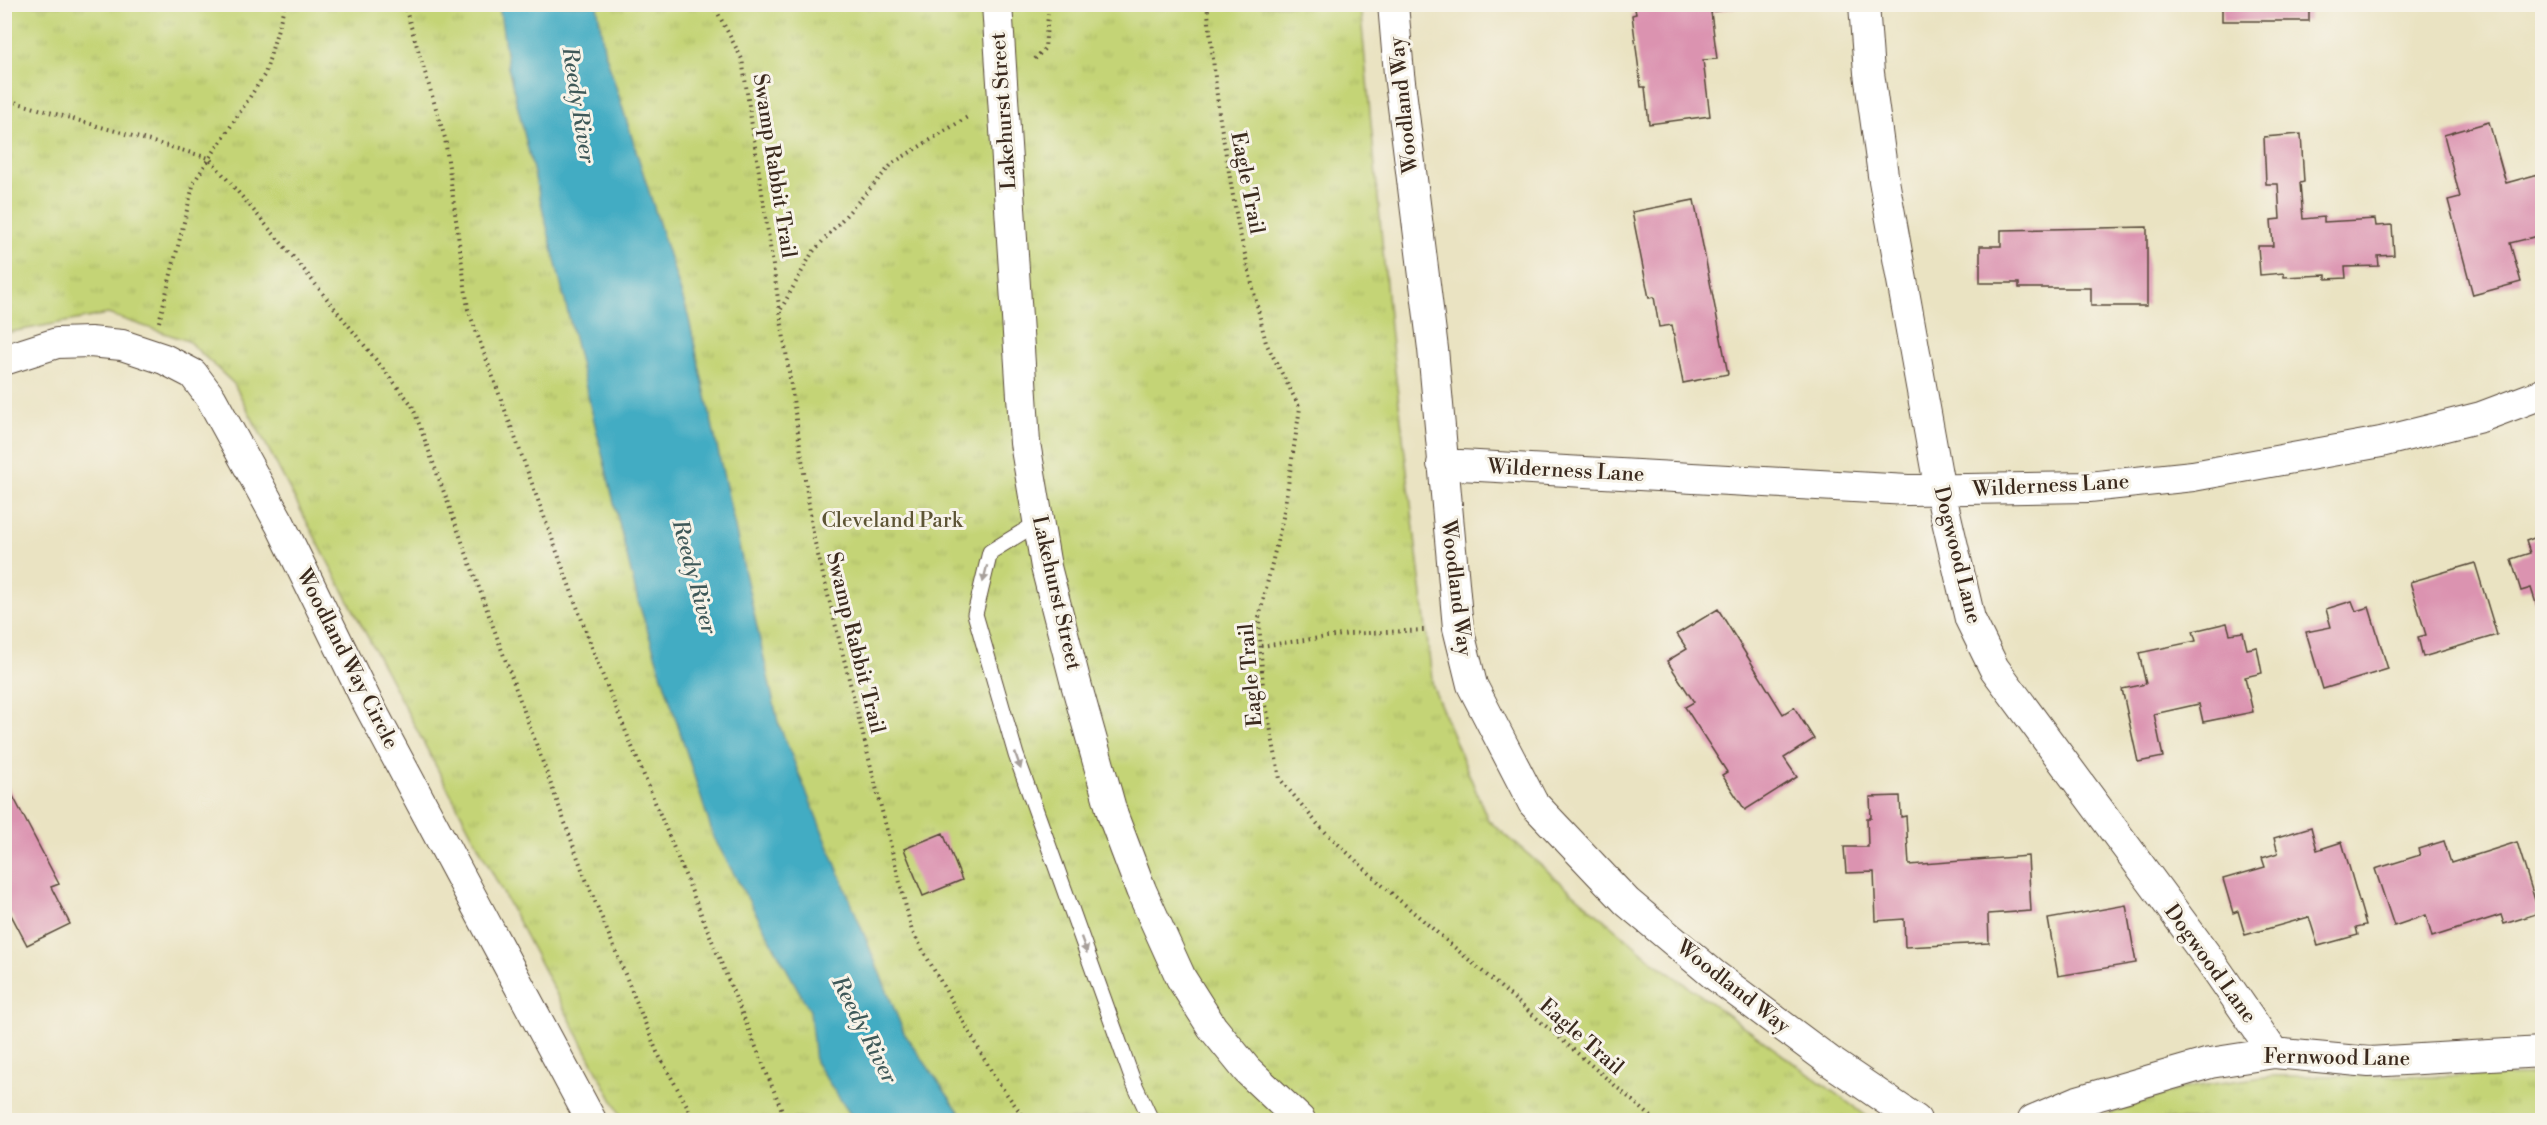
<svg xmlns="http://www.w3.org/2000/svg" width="2547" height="1125" viewBox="0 0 2547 1125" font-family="'Libre Bodoni',serif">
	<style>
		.park { fill: url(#park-tufts); stroke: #807f4a; stroke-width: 1.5 }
		.water { fill: #43acc3; stroke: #3f6b70; stroke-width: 1.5 }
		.building { fill: #db93b0 }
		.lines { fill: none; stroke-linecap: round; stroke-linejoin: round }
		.service-casing { stroke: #554637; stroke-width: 17 }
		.minor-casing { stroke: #554637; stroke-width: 32 }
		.path { stroke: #554637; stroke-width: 4; stroke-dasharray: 1.5 4.5; stroke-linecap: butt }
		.service { stroke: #fff; stroke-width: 15 }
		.minor { stroke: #fff; stroke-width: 30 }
		.oneway { fill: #a79f9a }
		.labels { text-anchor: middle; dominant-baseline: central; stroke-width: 6; stroke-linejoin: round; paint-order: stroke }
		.street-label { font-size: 21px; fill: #3b2a1e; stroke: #f7f3e8 }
		.park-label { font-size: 21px; fill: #5d5434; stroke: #f7f3e8 }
		.water-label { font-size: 22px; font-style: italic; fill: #3e5858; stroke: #f7f3e8 }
	</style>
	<defs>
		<pattern id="park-tufts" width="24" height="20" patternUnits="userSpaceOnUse" patternTransform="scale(1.5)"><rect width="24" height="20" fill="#c4d476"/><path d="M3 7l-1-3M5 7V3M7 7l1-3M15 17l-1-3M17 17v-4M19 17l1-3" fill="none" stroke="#a9b666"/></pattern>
	</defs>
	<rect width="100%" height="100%" fill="#f7f3e8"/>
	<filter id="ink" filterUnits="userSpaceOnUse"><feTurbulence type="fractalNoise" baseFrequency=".0167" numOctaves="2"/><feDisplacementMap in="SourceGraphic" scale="12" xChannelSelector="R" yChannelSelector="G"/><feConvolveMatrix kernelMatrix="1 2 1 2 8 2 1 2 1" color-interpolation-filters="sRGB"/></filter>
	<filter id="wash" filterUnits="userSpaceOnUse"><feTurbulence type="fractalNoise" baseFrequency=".008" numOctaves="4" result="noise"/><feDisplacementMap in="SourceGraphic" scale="24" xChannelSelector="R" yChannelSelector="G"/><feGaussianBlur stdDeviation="1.35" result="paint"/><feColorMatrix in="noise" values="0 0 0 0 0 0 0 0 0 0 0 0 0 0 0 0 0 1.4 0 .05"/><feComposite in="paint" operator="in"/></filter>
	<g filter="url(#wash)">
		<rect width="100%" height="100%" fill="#eae3c2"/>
		<path class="park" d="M5,5h1355l31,332 42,350 55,133 160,137 224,163h-1249l-389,-736 -46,-43 -80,-27 -103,19z
			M2542,1074v46h-450l91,-32 89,-12h222z"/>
		<path class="water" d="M499,5h98l7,44 84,266 90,407 126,311 61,87h-111l-39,-58 -5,-51 -96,-173 -76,-237 -130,-534z"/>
		<g id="blocks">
			<path class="building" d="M1634,4h122l-45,8 6,47 -14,1 7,56 -61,8 -4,-37h-4l-9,-72 4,-1z
				M2222,4h87v17h-87z
				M2489,122l17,61 36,-10v62l-32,8 11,39 -48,13 -25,-95 12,-3 -16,-62z
				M2301,134l3,48 -4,1 3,36 21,-2v5l51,-3 1,7 16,-1 2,30 -16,1 1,10 -34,1 1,11 -20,1v-4l-42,2v-4l-24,2 -2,-29h15l-2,-26 9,-1 -2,-35h-12l-2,-47z
				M1694,200l34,174 -45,9 -11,-58 -13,2 -5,-30 -5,1 -17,-86z
				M2147,227v79h-56v-18h-72v-5h-39v-37h21v-16z
				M2542,535v87l-11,-34 -10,3 -10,-32 19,-6 -4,-12z
				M2475,563l22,72 -74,22 -5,-20 8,-2 -16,-53z
				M2352,601l4,10 13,-4 19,62 -65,20 -17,-57 25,-5 -5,-18z
				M1718,609l65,105 11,-7 20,32 -30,19 13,19 -52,33 -23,-35 5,-3 -42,-65 9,-5 -27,-41 20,-12 -10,-15z
				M2227,623l3,11 13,-2 4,17 10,-2 5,26 -17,4 8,35 -50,10 -4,-18 -45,10 9,43 -25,5 -16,-73 24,-5 -7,-31 57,-12 -3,-10z
				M4,779l55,105 -8,3 19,37 -43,21 -17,-32 -6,2z
				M1900,796l1,21 5,-1 3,49 119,-9 3,55 -43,3 1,29 -84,4 -1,-28 -28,2 -2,-49 -28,1 -2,-26h24l-1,-29h4l-1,-21z
				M2311,827l6,23 25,-8 24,83 -10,2 2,8 -40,11 -9,-29 -64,18 -7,-24 -5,2 -10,-34 42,-12 -3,-9 16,-5 -4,-15z
				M943,833l19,47 -39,16 -19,-47z
				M2444,841l7,22 66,-21 22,71 -35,11 -3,-9 -69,22 -6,-22 -32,11 -19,-57 45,-14 -2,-6z
				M2126,905l10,58 -78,13 -10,-57z"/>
		</g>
	</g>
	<g filter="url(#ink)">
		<use href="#blocks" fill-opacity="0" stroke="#554637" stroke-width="1.5"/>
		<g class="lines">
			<g class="service-casing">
				<path id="service" d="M1039,522l-49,30 -15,62 41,141 117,326 18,39"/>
			</g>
			<g class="minor-casing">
				<path id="minor" d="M997,4l28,439 21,124 29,113 38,136 28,74 40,88 31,49 35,43 53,50
					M1393,4l6,70 34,275 25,279 14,57 61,118 94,99 86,72 118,88 85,58
					M1864,4l5,69 14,102 57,316 30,128 24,49 215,291 65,94
					M4,360l53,-17 33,-1 32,3 42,14 29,15 18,24 69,126 85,174 226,422
					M1442,464l466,26 181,-3 104,-11 188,-34 100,-25 61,-23
					M2033,1120l45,-19 132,-38 64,-10 95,9 173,-10"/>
			</g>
			<path class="path" d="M404,4l41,134 23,171 130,355 188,456
				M713,4l29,55 72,480 98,392 85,150 29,39
				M1207,4l12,110 19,111 28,118 34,65 -17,109 -24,101 4,71 17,90 40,48 63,59 272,234
				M1035,59l10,-11 4,-44
				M4,99l205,59 91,107 112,140 171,467 74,180 38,68
				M781,309l31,-56 81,-90 76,-47
				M159,322l35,-140 71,-108 20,-70
				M1261,646l88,-12 75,-4"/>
			<use href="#service" class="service"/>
			<use href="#minor" class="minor"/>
		</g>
		<defs><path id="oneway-solid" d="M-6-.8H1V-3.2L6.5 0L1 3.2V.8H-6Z" transform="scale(1.5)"/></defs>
		<g class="oneway">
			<use href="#oneway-solid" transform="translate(985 574) rotate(104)"/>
			<use href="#oneway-solid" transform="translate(1018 761) rotate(71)"/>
			<use href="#oneway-solid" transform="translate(1084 945) rotate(70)"/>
		</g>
	</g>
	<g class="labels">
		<g class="street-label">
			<text transform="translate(1404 105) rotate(-96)">Woodland Way</text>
			<text transform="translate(1004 111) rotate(-94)">Lakehurst Street</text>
			<text transform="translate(774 166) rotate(81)">Swamp Rabbit Trail</text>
			<text transform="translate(1247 183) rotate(79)">Eagle Trail</text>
			<text transform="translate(1566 471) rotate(3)">Wilderness Lane</text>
			<text transform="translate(2051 486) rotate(-3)">Wilderness Lane</text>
			<text transform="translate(1957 555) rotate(76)">Dogwood Lane</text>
			<text transform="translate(1456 588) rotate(83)">Woodland Way</text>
			<text transform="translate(1056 593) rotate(77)">Lakehurst Street</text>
			<text transform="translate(855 643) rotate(76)">Swamp Rabbit Trail</text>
			<text transform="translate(347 659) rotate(63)">Woodland Way Circle</text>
			<text transform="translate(1251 675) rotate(-95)">Eagle Trail</text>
			<text transform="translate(2210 964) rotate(54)">Dogwood Lane</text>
			<text transform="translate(1733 987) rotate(38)">Woodland Way</text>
			<text transform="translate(1581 1037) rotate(41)">Eagle Trail</text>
			<text transform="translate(2337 1058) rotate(1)">Fernwood Lane</text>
		</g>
		<g class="park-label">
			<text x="892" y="521">Cleveland Park</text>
		</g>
		<g class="water-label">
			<text transform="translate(578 105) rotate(81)">Reedy River</text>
			<text transform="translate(694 577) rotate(75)">Reedy River</text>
			<text transform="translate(864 1030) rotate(63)">Reedy River</text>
		</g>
	</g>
	<rect width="2547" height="1125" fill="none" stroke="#f7f3e8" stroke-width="24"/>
</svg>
